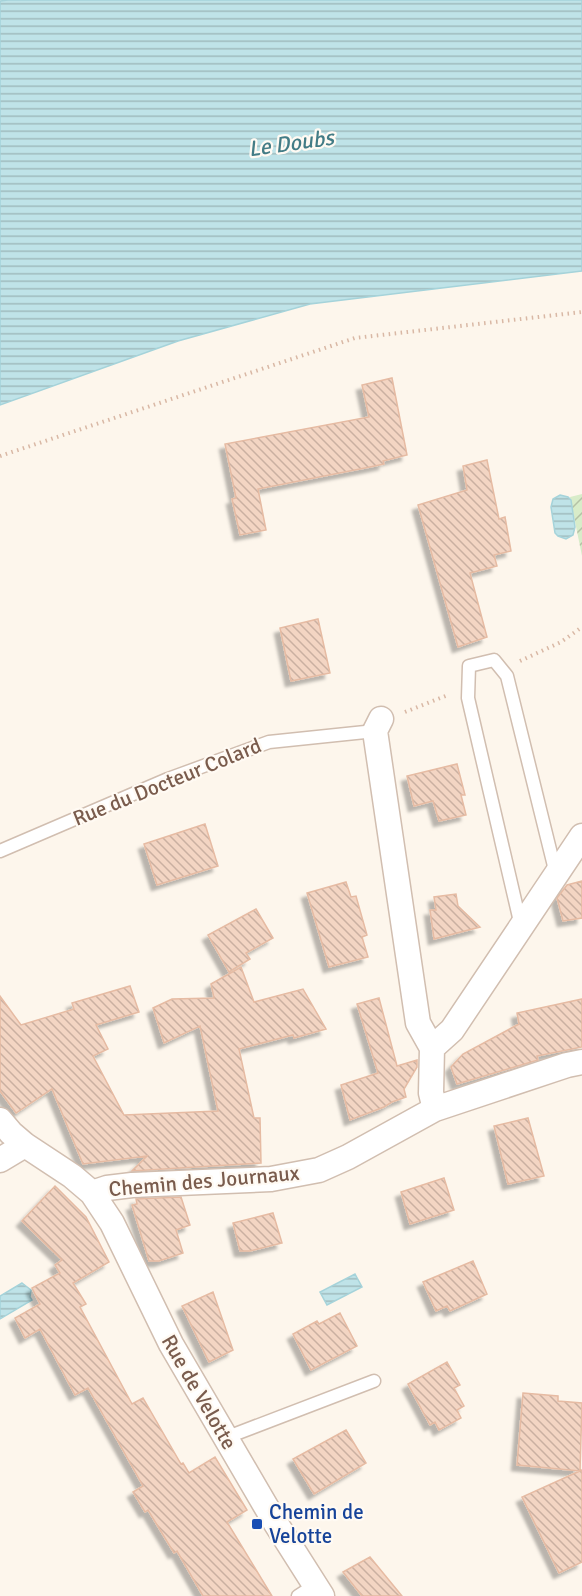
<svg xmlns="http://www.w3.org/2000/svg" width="582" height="1596" viewBox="0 0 582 1596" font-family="Signika,sans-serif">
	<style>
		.garden { fill: url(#garden-furrows) }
		.water { fill: url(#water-rules); stroke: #a5d3da; stroke-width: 1.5 }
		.building { fill: url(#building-back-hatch); stroke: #e6bba3; stroke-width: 1.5; filter: url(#shadow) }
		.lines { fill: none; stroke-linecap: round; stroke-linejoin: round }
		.lane-casing { stroke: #d1beb0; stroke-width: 15 }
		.street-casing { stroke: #d1beb0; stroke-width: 27 }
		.path { stroke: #d9b8a5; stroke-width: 4; stroke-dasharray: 1.5 4.5; stroke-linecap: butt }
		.lane { stroke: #fff; stroke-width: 12 }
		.street { stroke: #fff; stroke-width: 24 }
		.transit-dot { fill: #1a4fb4; stroke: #fffaf3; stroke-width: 2 }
		.labels { text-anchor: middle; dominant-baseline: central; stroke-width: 4.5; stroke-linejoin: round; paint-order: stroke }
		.street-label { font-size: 21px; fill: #7a5c4d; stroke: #fffaf3 }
		.transit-label { font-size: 21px; fill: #164399; stroke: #fffaf3; text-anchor: start }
		.water-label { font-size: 22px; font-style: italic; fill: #437c86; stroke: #fffaf3 }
	</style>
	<defs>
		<pattern id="garden-furrows" width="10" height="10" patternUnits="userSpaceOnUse" patternTransform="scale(1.5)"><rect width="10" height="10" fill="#d8ecc9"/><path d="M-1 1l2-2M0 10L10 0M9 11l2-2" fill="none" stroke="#b4c2a5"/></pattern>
		<pattern id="water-rules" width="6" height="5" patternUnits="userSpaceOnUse" patternTransform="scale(1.5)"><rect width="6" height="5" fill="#bfe3e8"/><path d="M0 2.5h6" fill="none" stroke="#a0bbbe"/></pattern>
		<pattern id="building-back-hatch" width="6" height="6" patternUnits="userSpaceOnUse" patternTransform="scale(1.5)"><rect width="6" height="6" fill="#f3d5c3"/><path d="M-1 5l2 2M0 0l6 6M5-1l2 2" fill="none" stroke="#cab0a1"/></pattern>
		<filter id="shadow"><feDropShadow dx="-5.5" dy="5.5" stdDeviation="1.5" flood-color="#0004"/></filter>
	</defs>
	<rect width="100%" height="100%" fill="#fdf6ec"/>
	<path class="garden" d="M582,494v62l-12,-59z"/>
	<path class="water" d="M8,0h574v271l-272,33 -132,37 -178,64v-404z
		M560,495l8,2 3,3 4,27 -2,8 -7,4 -8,-3 -3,-3 -4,-26 2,-8z
		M355,1274l7,13 -35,18 -7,-13z
		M22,1283l9,7 -1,7 2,3 -32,19v-23z"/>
	<path class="building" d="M392,378l15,77 -24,6 1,3 -14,3 -112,22 8,41 -26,5 -8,-36 4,-1 -11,-54 144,-27 -7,-32z
		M487,460l12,59 6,-2 6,34 -17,4 3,11 -27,7 17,64 -29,10 -40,-142 49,-15 -4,-24z
		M318,619l12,54 -39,8 -11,-53z
		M457,764l8,31h-4l5,20 -27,6 -6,-20 -19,5 -7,-30z
		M205,824l13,42 -61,19 -13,-41z
		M582,881v37l-19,3 -6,-23 10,-13z
		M346,882l5,15 5,-1 11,39 -5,2 6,20 -39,10 -22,-74z
		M456,894l2,12 22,21 -46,12 -4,-29h6l-2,-13z
		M256,909l17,29 -27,15 4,6 -21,13 -21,-37z
		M241,967l13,35 49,-13 23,40 -32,9 -1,-3 -54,14 15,69h6l1,45 -129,8 15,-15 -64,8 -31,-75 -36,24 -16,-22v-95l21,29 53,-16 -2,-6 58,-17 9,26 -43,13 12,24 -15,7 31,59 94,-4 -18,-85 -36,17 -11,-35 19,-9 42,-1 -3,-14z
		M379,998l18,68 20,-6v7l-13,22 2,8 -14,5 -8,5 -34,13 -9,-35 37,-12 -21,-69z
		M582,999v48l-45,9 1,4 -81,24 -6,-17 12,-13 56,-30 -2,-11z
		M528,1118l16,58 -36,8 -14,-58z
		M444,1178l10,32 -44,14 -9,-32z
		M55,1186l31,31 23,45 -36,21 13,21 -6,3 52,97 11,-6 38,66 2,-1 6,10 26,-16 32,53 -20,12 45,74h-69l-26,-45 -3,2 -26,-43 -3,2 -12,-20 10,-6 -55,-98 -13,7 -35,-66 -15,9 -10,-20 25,-14 -8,-16 28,-15 -5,-8 7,-5 -40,-39z
		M181,1197l9,28 -14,5 7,23 -24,8h-10l-17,-56 5,-1 -1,-5z
		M273,1213l9,30 -32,8h-10l-7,-28z
		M473,1261l14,33 -37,17 -3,-5 -11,5 -13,-29z
		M213,1292l20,58 -24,12 -27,-56z
		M340,1313l17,33 -46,24 -18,-36 24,-13 2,3z
		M447,1362l13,23 -6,3 10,18 -7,4 4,8 -22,12 -4,-8 -5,3 -22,-41z
		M523,1393l35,3v5l24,2 -2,68 -63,-6z
		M346,1430l20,33 -52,31 -21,-35z
		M582,1470v92l-23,11 -37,-76z
		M370,1557l32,39h-40l-19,-24z"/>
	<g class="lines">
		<g class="lane-casing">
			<path id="lane" d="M0,851l168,-72 101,-37 106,-11
				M521,926l-53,-228 1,-32 25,-6 13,16 49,198
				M225,1438l149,-57
				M298,1596l17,-11"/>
		</g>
		<g class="street-casing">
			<path id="street" d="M381,719l-6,12 43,292 14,25
				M435,1109l-4,-16 1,-45 20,-18 130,-194
				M0,1120l11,13 14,12 47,31 20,17 20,30 59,121 104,178 47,74
				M0,1160l25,-15
				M92,1193l15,-5 25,-3 139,-6 48,-9 29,-13 87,-48 132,-44 15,-3"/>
		</g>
		<path class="path" d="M0,456l355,-118 227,-26
			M520,661l41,-19 21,-15
			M405,712l43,-17"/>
		<use href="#lane" class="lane"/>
		<use href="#street" class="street"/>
	</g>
	<rect class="transit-dot" x="251" y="1518" width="12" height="12" rx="3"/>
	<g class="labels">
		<g class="street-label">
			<text transform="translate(167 782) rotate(-22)">Rue du Docteur Colard</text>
			<text transform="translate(204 1181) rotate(-5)">Chemin des Journaux</text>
			<text transform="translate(199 1392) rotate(60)">Rue de Velotte</text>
		</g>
		<g class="transit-label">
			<text x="269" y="1512">Chemin de<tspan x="269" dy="24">Velotte</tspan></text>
		</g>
		<g class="water-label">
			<text transform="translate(291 143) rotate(-8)">Le Doubs</text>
		</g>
	</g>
</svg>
